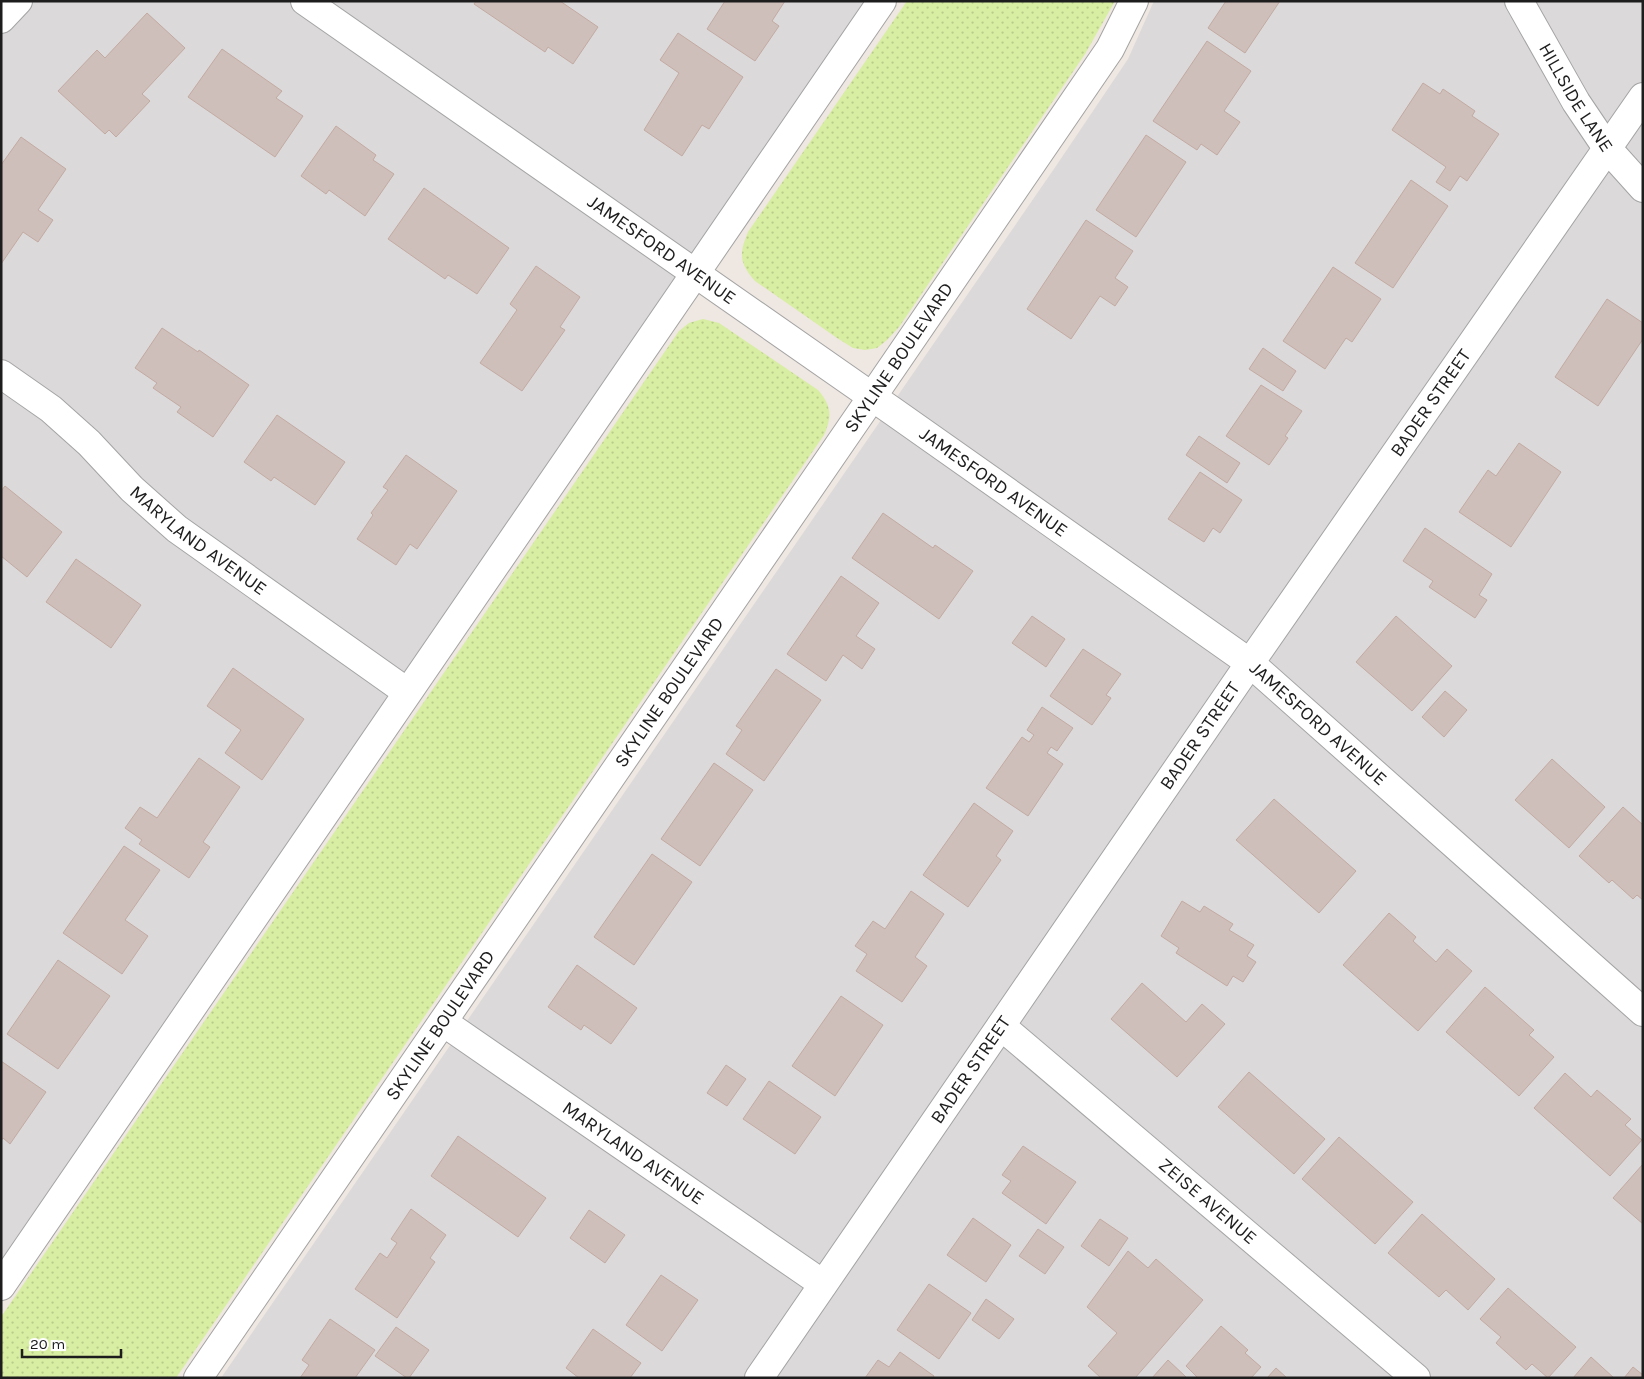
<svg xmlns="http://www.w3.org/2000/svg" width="1644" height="1379" viewBox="0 0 1644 1379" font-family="Karla,sans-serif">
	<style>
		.residential { fill: #dbd9da }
		.grass { fill: url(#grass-dots) }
		.building { fill: #cfbfba; stroke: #c2aaa2 }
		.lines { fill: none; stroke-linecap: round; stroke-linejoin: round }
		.minor-casing { stroke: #a4a4a4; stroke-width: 30 }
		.minor { stroke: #fff; stroke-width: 28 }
		.labels { text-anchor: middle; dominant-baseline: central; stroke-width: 4.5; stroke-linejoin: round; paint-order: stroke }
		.street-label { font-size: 19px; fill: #1d1d1d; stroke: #fff }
	</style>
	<defs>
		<pattern id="grass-dots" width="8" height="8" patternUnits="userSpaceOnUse" patternTransform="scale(1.25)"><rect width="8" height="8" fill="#d8eea2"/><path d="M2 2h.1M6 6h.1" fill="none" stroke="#b9cc8b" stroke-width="1.8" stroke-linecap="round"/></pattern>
	</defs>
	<rect width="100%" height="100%" fill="#efe7e1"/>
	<path class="residential" d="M1,1h865l-865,1259z
		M1154,1h489v1377h-1422l835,-1212 72,-107z"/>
	<path class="grass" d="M907,1h208l-30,53 -186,273 -12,13 -10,8 -12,2 -12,-2 -16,-10 -82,-57c-16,-18 -16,-27 -7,-49z
		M703,319l16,4 99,67c14,16 14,27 6,45l-648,943h-175v-61l678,-986 10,-8z"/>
	<path class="building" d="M476,1h84l38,26 -25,37 -25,-17 -3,5 -71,-48z
		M725,1h60l-13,20 7,5 -24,35 -48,-32z
		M1226,1h54l-35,52 -37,-25z
		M147,13l38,35 -43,46 8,7 -34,36 -7,-7 -4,4 -47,-43 39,-41 8,8z
		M678,33l65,44 -34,52 -7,-4 -20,31 -38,-26 35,-57 -19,-13z
		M1207,41l44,30 -27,40 16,11 -23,33 -16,-11 -4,6 -44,-29z
		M222,49l60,42 -6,7 27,18 -28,41 -87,-60z
		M1423,83l17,11 3,-5 32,22 -3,5 27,18 -32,47 -7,-5 -10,15 -14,-9 10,-15 -54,-37z
		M336,126l40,29 -3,5 21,14 -29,42 -36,-26 -3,4 -25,-18z
		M1146,135l40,27 -50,75 -40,-27z
		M21,137l45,32 -28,41 15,10 -15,22 -15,-10 -22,32v-99z
		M1411,180l37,26 -55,82 -38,-25z
		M424,188l85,60 -32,46 -29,-19 -3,4 -57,-40z
		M1086,220l47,31 -18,27 13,9 -13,19 -15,-10 -29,43 -44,-30z
		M536,266l44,31 -20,30 5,3 -43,61 -42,-28 37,-53 -7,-6z
		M1333,267l48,32 -29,43 -6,-4 -21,31 -42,-28z
		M1607,299l36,24v16l-45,67 -43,-29z
		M162,328l36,24 1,-2 50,35 -36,52 -36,-25 4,-5 -28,-19 4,-5 -22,-15z
		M1263,348l33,23 -13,20 -34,-22z
		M1261,385l41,26 -17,25 3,2 -19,27 -43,-29z
		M277,415l68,47 -30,43 -41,-28 -3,4 -27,-19z
		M1199,436l41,27 -13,20 -41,-28z
		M1519,443l42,29 -50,75 -52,-35 29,-42 8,6z
		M406,455l51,36 -40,58 -7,-5 -14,21 -39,-26 16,-24 -2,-2 17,-23 -5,-3z
		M1200,472l42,28 -22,33 -7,-5 -9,14 -36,-23z
		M5,486l57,46 -35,45 -26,-21v-65z
		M883,513l50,35 2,-3 38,26 -34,48 -87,-61z
		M1425,528l67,46 -13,21 8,5 -12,18 -46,-31 4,-6 -30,-20z
		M76,559l65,46 -30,43 -65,-46z
		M841,576l38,27 -23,33 19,13 -13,20 -19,-14 -17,26 -39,-27z
		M1032,616l33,23 -19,28 -34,-24z
		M1396,616l56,50 -40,45 -56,-49z
		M1083,649l38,25 -15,21 5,3 -19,27 -42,-29z
		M233,668l71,51 -42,61 -37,-27 16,-23 -34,-24z
		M776,669l45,31 -57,81 -38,-27 16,-24 -6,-4z
		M1445,691l22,19 -23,27 -22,-20z
		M1042,707l31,21 -16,23 -6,-4 -4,6 16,11 -35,52 -42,-28 36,-51 7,5 5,-7 -7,-5z
		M199,758l41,29 -37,55 7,5 -21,31 -50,-34 3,-4 -17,-12 15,-21 17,11z
		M1552,759l53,48 -36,41 -54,-48z
		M714,763l39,27 -53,76 -39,-27z
		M1274,799l82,72 -37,42 -83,-73z
		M974,803l39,28 -17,25 5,4 -33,47 -45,-32z
		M1623,807l20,18v75l-6,-5 -4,4 -21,-19 -3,3 -30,-27z
		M124,846l36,24 -35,50 23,16 -26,38 -59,-41z
		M652,854l40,28 -58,83 -40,-28z
		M911,891l33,23 -29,43 12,9 -25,36 -46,-31 11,-17 -12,-8 18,-25 12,8z
		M1182,901l18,11 4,-6 29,18 -4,6 25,15 -7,11 9,6 -13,20 -10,-6 -6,10 -51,-33 3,-5 -18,-12z
		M1389,913l27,24 -3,4 23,21 11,-13 25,22 -54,60 -75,-66z
		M58,960l52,36 -52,73 -51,-35z
		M577,965l60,43 -26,36 -27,-19 -3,5 -33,-23z
		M1142,983l44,39 16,-18 23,20 -48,53 -66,-58z
		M1485,987l49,43 -5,5 25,22 -35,39 -73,-64z
		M841,996l42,29 -48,71 -43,-30z
		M1,1061l45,31 -36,52 -7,-6 -2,3z
		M726,1065l20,14 -19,27 -20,-13z
		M1249,1072l76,67 -31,35 -76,-67z
		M1565,1073l26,24 6,-7 34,29 -6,6 17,15 -32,36 -76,-68z
		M769,1081l52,36 -26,37 -52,-35z
		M458,1136l88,62 -28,39 -87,-61z
		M1339,1137l74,65 -38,42 -73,-65z
		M1023,1146l53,36 -30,42 -44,-31 9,-12 -9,-6z
		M1643,1164v60l-30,-26z
		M411,1209l35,26 -16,23 5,4 -38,56 -42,-29 25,-36 7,5 10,-15 -6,-4z
		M589,1210l36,25 -20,28 -35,-25z
		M1422,1214l73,65 -27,31 -22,-20 -7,7 -51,-44z
		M973,1218l38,27 -25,37 -39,-27z
		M1100,1219l28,19 -19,28 -28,-20z
		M1038,1229l26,18 -19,27 -26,-18z
		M1128,1251l20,17 8,-9 47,41 -68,78h-34l-13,-12 29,-33 -30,-26z
		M661,1275l37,25 -36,51 -36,-26z
		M929,1284l42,29 -32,46 -42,-29z
		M1508,1288l68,59 -28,31 -16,-14 -6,6 -30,-27 5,-6 -21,-18z
		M986,1299l28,20 -15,20 -27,-19z
		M330,1319l45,31 -20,28h-55l9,-13 -7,-5z
		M1221,1326l27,24 -3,3 16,14 -10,11h-53l-12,-12z
		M396,1327l33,23 -20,28h-2l-32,-22z
		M593,1329l48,34 -11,15h-51l-13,-10z
		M900,1352l34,24 -1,2h-68l13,-18 11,7z
		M1591,1357l23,21h-41z
		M1168,1360l18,17 -1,1h-33z
		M1633,1367l10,8v3h-19z
		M1276,1368l11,10h-20z"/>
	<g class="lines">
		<g class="minor-casing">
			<g id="minor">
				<path id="s1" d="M305,1l589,411 356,251 393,349"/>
				<path id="s2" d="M1519,1l57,101 31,46 36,40"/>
				<path d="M1,19l17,-18"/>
				<path id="s3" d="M1,374l50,35 38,34 43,46 45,40 230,163"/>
				<path id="s4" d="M443,1022l380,262"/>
				<path id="s5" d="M1001,1026l415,352"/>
				<path d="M1,1286l881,-1285"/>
				<path id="s6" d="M198,1378l674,-981 238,-348 24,-48"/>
				<path id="s7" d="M759,1378l491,-715 393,-566"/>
			</g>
		</g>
		<use href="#minor" class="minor"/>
	</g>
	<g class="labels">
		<g class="street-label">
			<text stroke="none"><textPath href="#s2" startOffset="112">HILLSIDE LANE</textPath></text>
			<text stroke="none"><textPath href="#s1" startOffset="435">JAMESFORD AVENUE</textPath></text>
			<text stroke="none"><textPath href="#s6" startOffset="1238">SKYLINE BOULEVARD</textPath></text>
			<text stroke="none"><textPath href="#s7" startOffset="1184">BADER STREET</textPath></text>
			<text stroke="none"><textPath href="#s1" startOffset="840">JAMESFORD AVENUE</textPath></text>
			<text stroke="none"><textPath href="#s3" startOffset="259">MARYLAND AVENUE</textPath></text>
			<text stroke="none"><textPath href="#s6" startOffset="832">SKYLINE BOULEVARD</textPath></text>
			<text stroke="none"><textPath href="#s1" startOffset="1245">JAMESFORD AVENUE</textPath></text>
			<text stroke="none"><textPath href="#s7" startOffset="779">BADER STREET</textPath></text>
			<text stroke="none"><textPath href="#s6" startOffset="428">SKYLINE BOULEVARD</textPath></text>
			<text stroke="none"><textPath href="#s7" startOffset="374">BADER STREET</textPath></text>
			<text stroke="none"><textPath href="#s4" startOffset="231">MARYLAND AVENUE</textPath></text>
			<text stroke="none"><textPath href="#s5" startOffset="271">ZEISE AVENUE</textPath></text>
		</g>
	</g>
	<rect width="1644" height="1379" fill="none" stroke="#1d1d1d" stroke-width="5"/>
	<path d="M22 1349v8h99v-8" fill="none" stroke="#1d1d1d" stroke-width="2.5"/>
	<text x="30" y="1349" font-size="15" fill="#1d1d1d" stroke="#ffffff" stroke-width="4" paint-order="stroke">20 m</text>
</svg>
